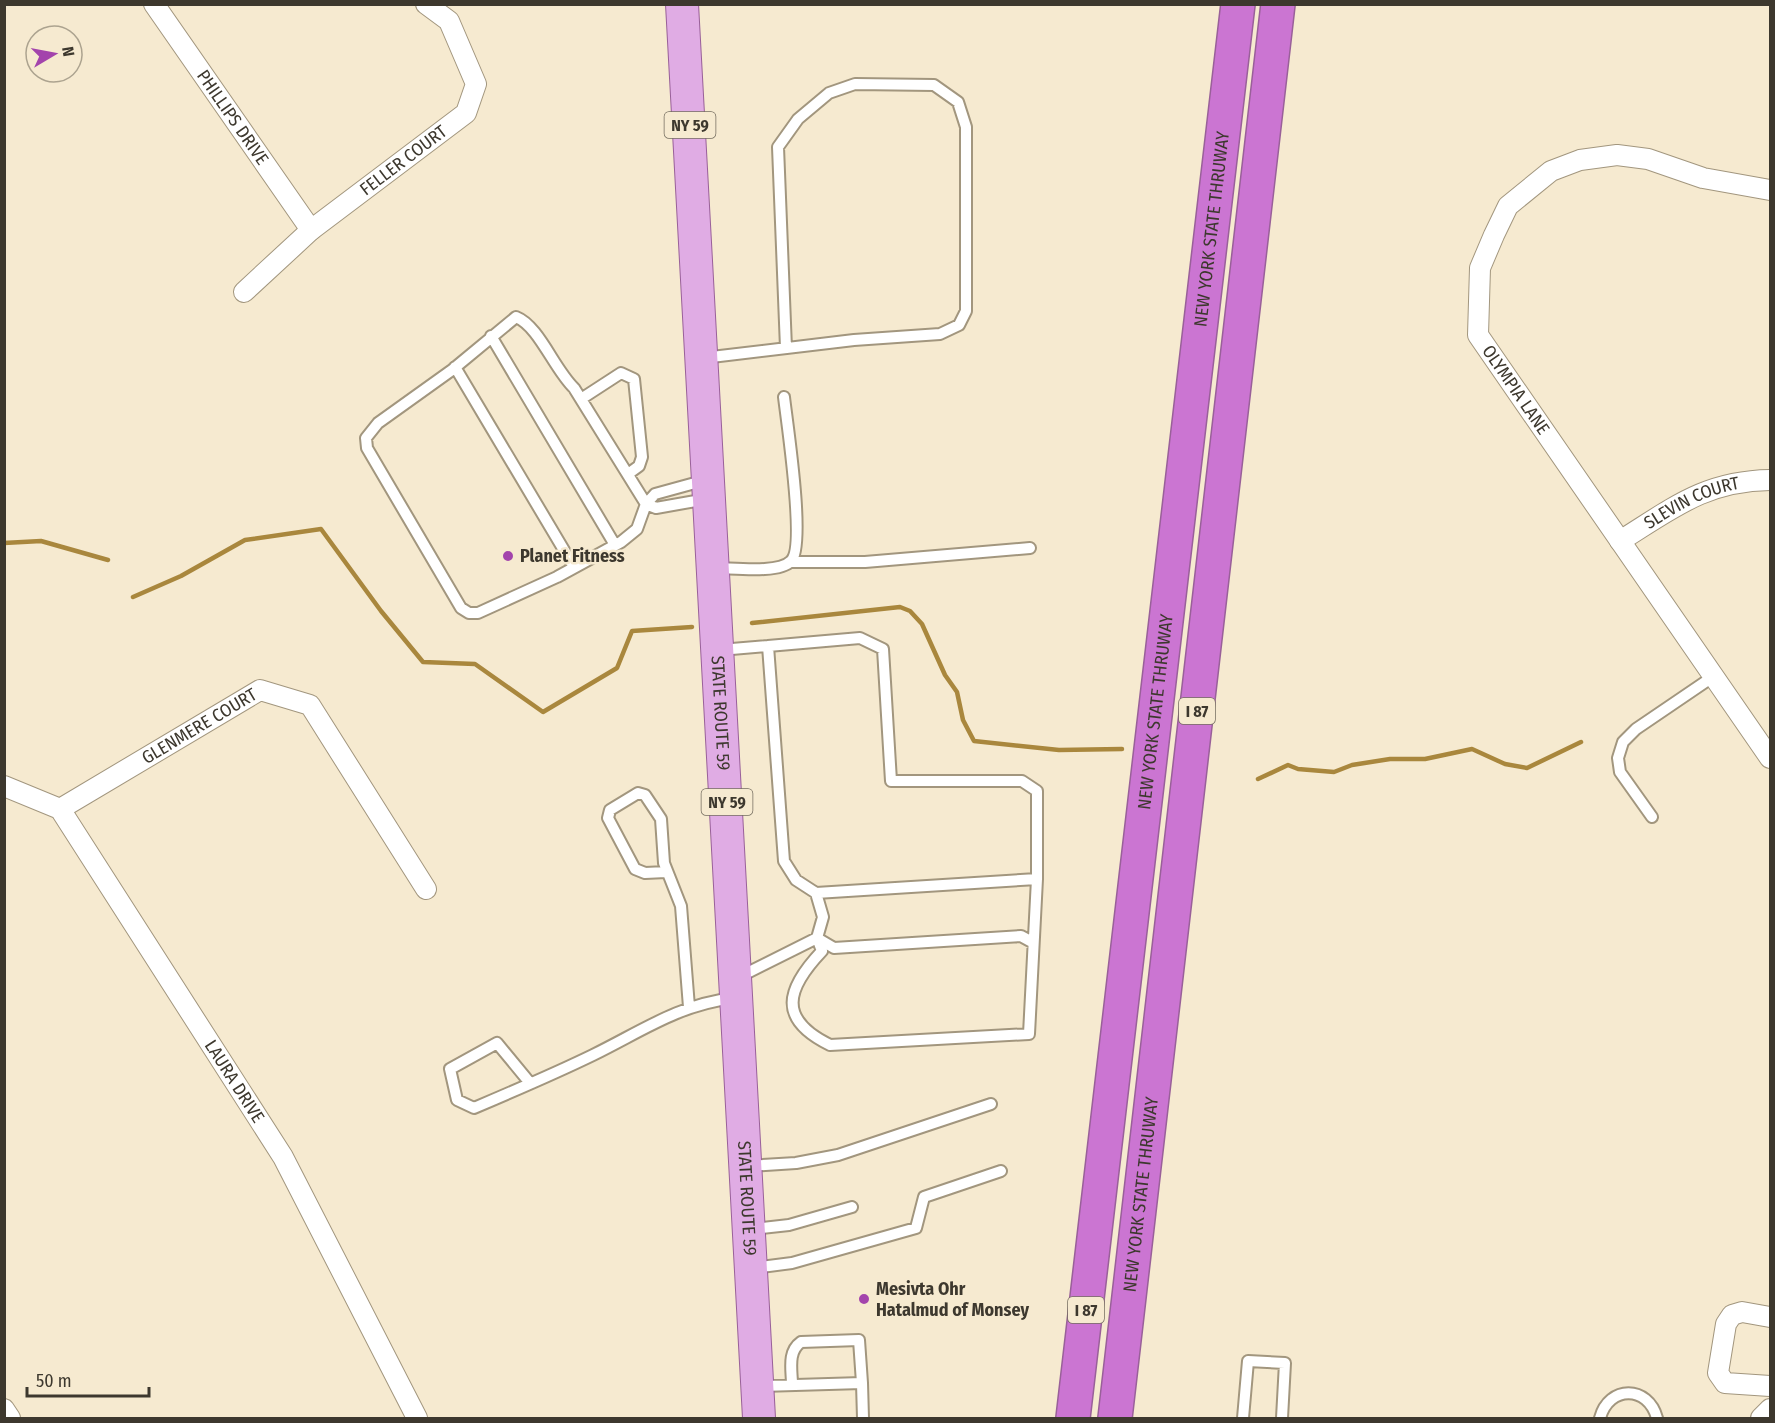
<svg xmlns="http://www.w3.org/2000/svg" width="1775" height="1423" viewBox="0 0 1775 1423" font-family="'Fira Sans Condensed',sans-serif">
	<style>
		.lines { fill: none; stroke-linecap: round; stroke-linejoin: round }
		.stream { stroke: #a9873d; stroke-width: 4.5 }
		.lane-casing { stroke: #a2967e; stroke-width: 14 }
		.street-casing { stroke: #a2967e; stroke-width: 22 }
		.primary-casing { stroke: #996099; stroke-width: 34 }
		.highway-casing { stroke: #996099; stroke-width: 36 }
		.lane { stroke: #fff; stroke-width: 10 }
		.street { stroke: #fff; stroke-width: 20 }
		.primary { stroke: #e0ace4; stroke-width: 32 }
		.highway { stroke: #cb75d2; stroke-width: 33 }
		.poi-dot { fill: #a344ac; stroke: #f6ead0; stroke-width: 2 }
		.labels { text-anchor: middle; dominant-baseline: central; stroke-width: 5; stroke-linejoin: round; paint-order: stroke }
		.shield { fill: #f6ead0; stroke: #746d5f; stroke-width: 1.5 }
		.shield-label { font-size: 16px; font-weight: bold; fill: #3d382e }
		.street-label { font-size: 18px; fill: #3d382e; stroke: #f6ead0 }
		.poi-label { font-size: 18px; font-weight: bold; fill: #3d382e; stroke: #f6ead0; text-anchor: start }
	</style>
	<rect width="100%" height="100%" fill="#f6ead0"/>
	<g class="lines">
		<path class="stream" d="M4,543l37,-2 67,19
			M133,597l48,-21 64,-36 76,-11 60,82 42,51 52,2 68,48 74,-44 15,-37 60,-4
			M752,623l148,-16 10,4 12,13 23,51 12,17 6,28 11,21 85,9 63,-1
			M1258,779l30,-14 10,4 36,3 18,-7 38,-6h35l47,-10 33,15 22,4 54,-26"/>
		<g class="lane-casing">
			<path id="lane" d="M516,317c23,9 38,52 58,71l72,116 -9,25 -16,13 -64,35 -79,36h-9l-8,-5 -94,-160 -1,-10 12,-15 74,-53z
				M491,336l124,209
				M703,358l151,-18 86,-6 19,-9 7,-14v-184l-8,-25 -24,-17 -79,-1 -26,9 -31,26 -20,28 8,201
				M455,367l119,200
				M581,399l40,-26 13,6 8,78 -3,9 -11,8
				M706,480l-51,14 -9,10 10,4 51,-9
				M791,562h74l165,-14
				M715,568c18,0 64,6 76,-7 15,-15 -4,-138 -7,-164
				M720,650l48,-4 16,215 12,19 20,13 7,24 -6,21 5,13c-36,38 -45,68 8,94l199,-11 8,-155v-88l-15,-10h-131l-8,-132 -23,-11 -92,8
				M1652,817l-32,-45 -2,-14 5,-16 13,-13 78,-53
				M666,872l-21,1 -10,-4 -27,-51 2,-8 28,-17 7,2 16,24 3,44 17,43 8,101
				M816,893l221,-14
				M817,938l17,10 187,-12 11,6
				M739,977l78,-39
				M530,1083l-33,-40 -47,26 7,31 17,8c40,-17 80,-34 119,-53 49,-24 85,-50 140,-57
				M748,1166l48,-3 42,-8 153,-51
				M752,1229l37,-4 63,-18
				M753,1268l39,-5 124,-35 8,-31 77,-26
				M792,1385c0,-15 -5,-33 9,-43l58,-2 3,43
				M760,1386l102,-3 1,35
				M1243,1418l5,-57 37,2 -3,55
				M1600,1418c9,-33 48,-33 57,0"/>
		</g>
		<g class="street-casing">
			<g id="street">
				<path id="s1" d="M154,4l157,226"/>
				<path id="s2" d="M1770,190l-67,-12 -55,-19 -31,-4 -37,5 -29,11 -43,35 -14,29 -14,33 -2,67 292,423"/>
				<path id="s3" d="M244,292l67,-62 155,-117 10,-29 -27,-63 -23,-17"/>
				<path id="s4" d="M1620,541c53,-33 85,-60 150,-61"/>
				<path id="s5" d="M4,786l56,23 223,348 134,261"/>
				<path id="s6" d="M60,809l200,-119 50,15 116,184"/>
				<path d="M1770,1317l-28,-5 -10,3 -6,9 -8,49 7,10 45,3"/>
				<path d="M4,1409l6,9"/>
				<path d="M1761,1418l9,-9"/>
			</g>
		</g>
		<g class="primary-casing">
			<g id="primary">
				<path id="s7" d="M682,4l77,1414"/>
			</g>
		</g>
		<g class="highway-casing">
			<g id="highway">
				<path id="s8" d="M1073,1418l165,-1414"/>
				<path id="s9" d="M1115,1418l163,-1414"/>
			</g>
		</g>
		<use href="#lane" class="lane"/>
		<use href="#street" class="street"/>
		<use href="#primary" class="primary"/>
		<use href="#highway" class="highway"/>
	</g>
	<g class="poi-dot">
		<circle cx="508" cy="556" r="6"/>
		<circle cx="864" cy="1299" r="6"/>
	</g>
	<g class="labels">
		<g class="shield">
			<rect x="664.5" y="112" width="51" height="26" rx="4.5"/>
			<rect x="1179" y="698" width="36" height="26" rx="4.5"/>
			<rect x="701.5" y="789" width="51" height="26" rx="4.5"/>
			<rect x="1068" y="1297" width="36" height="26" rx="4.5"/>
		</g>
		<g class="shield-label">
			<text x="690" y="125">NY 59</text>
			<text x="1197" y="711">I 87</text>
			<text x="727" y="802">NY 59</text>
			<text x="1086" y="1310">I 87</text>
		</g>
		<g class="street-label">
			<text stroke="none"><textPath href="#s1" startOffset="138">PHILLIPS DRIVE</textPath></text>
			<text stroke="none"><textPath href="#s3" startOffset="207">FELLER COURT</textPath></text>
			<text stroke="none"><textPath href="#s8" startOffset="1197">NEW YORK STATE THRUWAY</textPath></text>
			<text stroke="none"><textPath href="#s2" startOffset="483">OLYMPIA LANE</textPath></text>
			<text stroke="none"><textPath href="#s4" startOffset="82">SLEVIN COURT</textPath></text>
			<text stroke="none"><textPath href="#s7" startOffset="710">STATE ROUTE 59</textPath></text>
			<text stroke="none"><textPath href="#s8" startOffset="711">NEW YORK STATE THRUWAY</textPath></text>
			<text stroke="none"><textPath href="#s6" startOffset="162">GLENMERE COURT</textPath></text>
			<text stroke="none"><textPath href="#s5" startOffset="384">LAURA DRIVE</textPath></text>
			<text stroke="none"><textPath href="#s9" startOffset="225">NEW YORK STATE THRUWAY</textPath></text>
			<text stroke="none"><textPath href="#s7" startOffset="1196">STATE ROUTE 59</textPath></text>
		</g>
		<g class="poi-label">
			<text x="520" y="556">Planet Fitness</text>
			<text x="876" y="1289">Mesivta Ohr<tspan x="876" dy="21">Hatalmud of Monsey</tspan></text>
		</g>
	</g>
	<rect width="1775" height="1423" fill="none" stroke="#3d382e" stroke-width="12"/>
	<g transform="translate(54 54) rotate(80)"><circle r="28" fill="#f6ead0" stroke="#aca38f" stroke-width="1.5"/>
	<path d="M0-4.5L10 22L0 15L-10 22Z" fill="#a344ac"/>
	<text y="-9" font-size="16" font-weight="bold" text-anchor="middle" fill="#3d382e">N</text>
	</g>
	<path d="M27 1387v9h122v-9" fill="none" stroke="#3d382e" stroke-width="3"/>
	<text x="36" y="1387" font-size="18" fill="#3d382e" stroke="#f6ead0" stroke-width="4.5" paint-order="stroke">50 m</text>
</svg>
